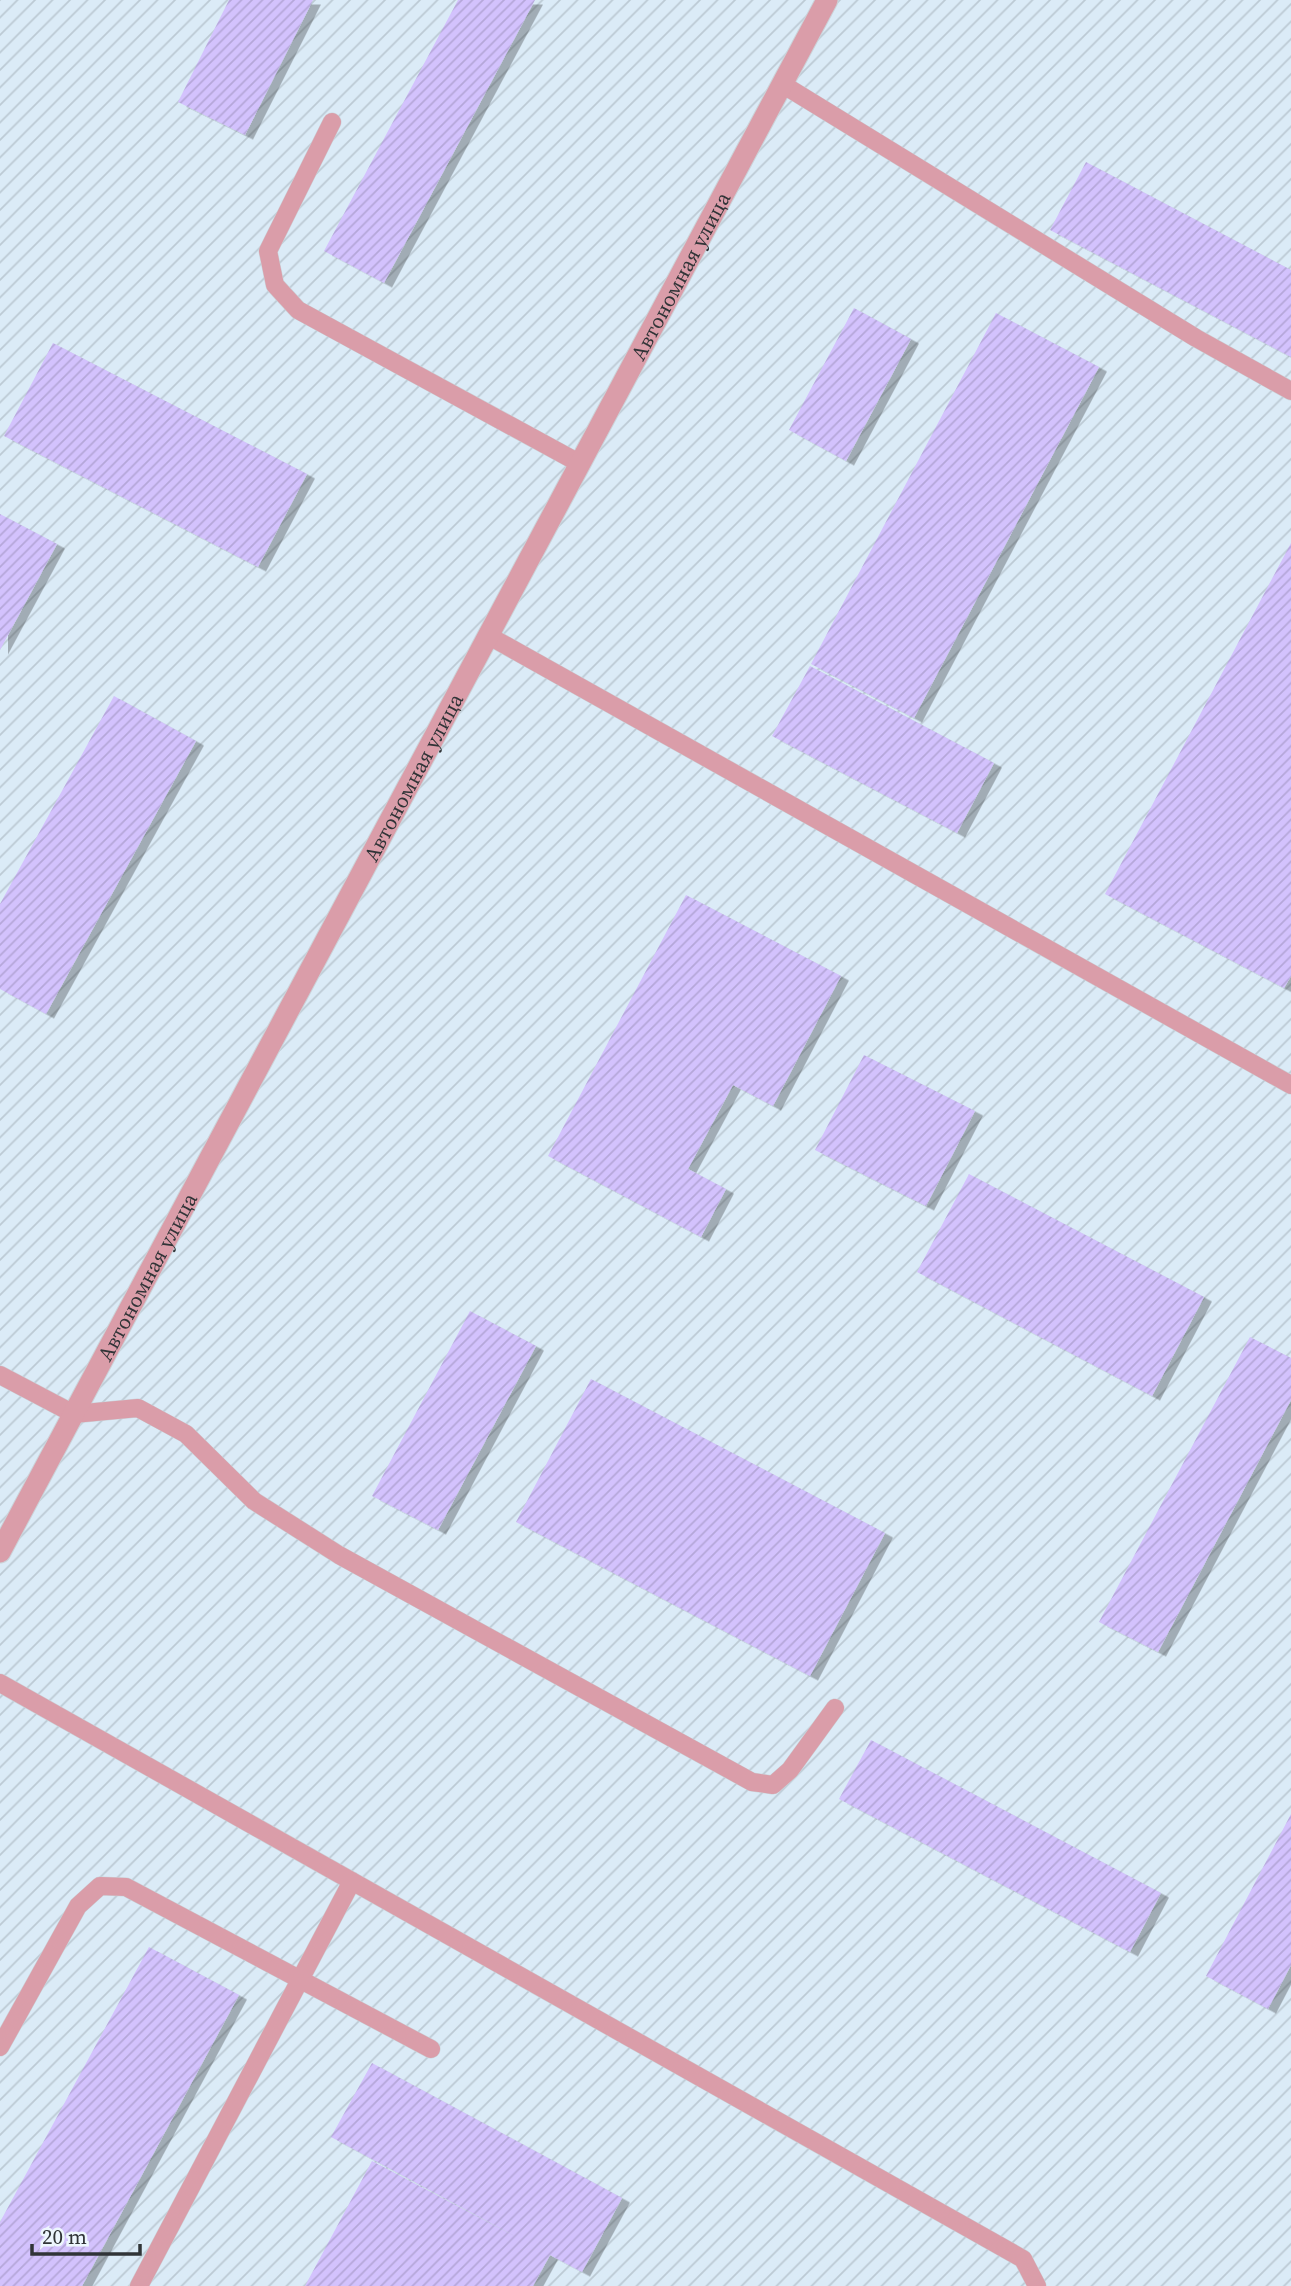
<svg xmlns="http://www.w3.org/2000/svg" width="1291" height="2286" viewBox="0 0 1291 2286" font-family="'Source Serif 4',serif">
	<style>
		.industrial { fill: url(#industrial-furrows) }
		.building { fill: url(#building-hatch); filter: url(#shadow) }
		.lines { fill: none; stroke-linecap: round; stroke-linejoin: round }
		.lane-casing { stroke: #cbd3d9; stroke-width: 19 }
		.street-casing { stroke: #cbd3d9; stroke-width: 23 }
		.lane { stroke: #da9da9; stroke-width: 18 }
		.street { stroke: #da9da9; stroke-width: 21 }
		.labels { text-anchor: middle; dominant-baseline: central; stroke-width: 7; stroke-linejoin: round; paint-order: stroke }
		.street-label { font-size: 21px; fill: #303437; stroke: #edf6fd }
	</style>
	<defs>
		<pattern id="industrial-furrows" width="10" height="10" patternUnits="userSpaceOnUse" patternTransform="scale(1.75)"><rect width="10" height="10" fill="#dbebf7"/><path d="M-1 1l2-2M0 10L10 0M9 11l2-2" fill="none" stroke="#bccad4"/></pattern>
		<pattern id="building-hatch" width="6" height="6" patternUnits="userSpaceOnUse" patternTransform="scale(1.75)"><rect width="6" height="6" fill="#d3c2fd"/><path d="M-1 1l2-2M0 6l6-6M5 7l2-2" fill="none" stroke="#b5a7d9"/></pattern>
		<filter id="shadow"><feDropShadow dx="8" dy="4.5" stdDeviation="0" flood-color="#0004"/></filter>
	</defs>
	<rect width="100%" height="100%" fill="#edf6fd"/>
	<path class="industrial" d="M0,0h1291v2286h-1291z"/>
	<path class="building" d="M229,0h84l-68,135 -67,-33z
		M458,0h77l-151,283 -60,-32z
		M1086,162l205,108v87l-241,-127z
		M854,308l57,31 -65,122 -57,-31z
		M996,313l103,54 -185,351 -103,-54z
		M53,343l254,131 -49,93 -254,-131z
		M0,514l57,30 -57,106z
		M1291,543v433l-7,12 -179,-94z
		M810,666l184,97 -37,70 -185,-97z
		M114,696l82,45 -150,273 -46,-25v-85z
		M686,895l155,81 -68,130 -40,-21 -45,84 38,20 -25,48 -153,-81z
		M864,1055l111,56 -49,95 -111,-56z
		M969,1174l235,123 -52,99 -235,-124z
		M470,1311l66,35 -98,184 -66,-34z
		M1250,1337l41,21v42l-133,252 -59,-30z
		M591,1379l294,154 -75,143 -294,-154z
		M871,1740l290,153 -31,59 -291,-153z
		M1291,1814v151l-23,44 -62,-33z
		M149,1947l90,48 -157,291h-82v-64z
		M372,2063l250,135 -40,74 -32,-17 -17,31h-228l67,-125 148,78 -189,-102z"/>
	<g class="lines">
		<g class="lane-casing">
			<path id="lane" d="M782,84l414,254 95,53
				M332,122l-64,129 7,34 23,25 281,153
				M489,636l802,449
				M0,1375l74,39 64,-6 48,26 68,67 85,54 413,227 21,3 17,-15 45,-62
				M0,1683l1023,576 14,27
				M0,2047l78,-141 22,-20 26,1 305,162
				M139,2286l213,-405"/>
		</g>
		<g class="street-casing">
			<g id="street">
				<path id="s1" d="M0,1552l827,-1552"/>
			</g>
		</g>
		<use href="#lane" class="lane"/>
		<use href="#street" class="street"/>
	</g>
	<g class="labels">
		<g class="street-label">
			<text stroke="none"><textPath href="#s1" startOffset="1446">Автономная улица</textPath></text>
			<text stroke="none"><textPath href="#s1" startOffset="878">Автономная улица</textPath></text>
			<text stroke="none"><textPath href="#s1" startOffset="312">Автономная улица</textPath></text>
		</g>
	</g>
	<path d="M32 2244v10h108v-10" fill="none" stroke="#303437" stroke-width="3.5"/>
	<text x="42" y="2244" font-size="21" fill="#303437" stroke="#edf6fd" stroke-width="5" paint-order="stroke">20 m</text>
</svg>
